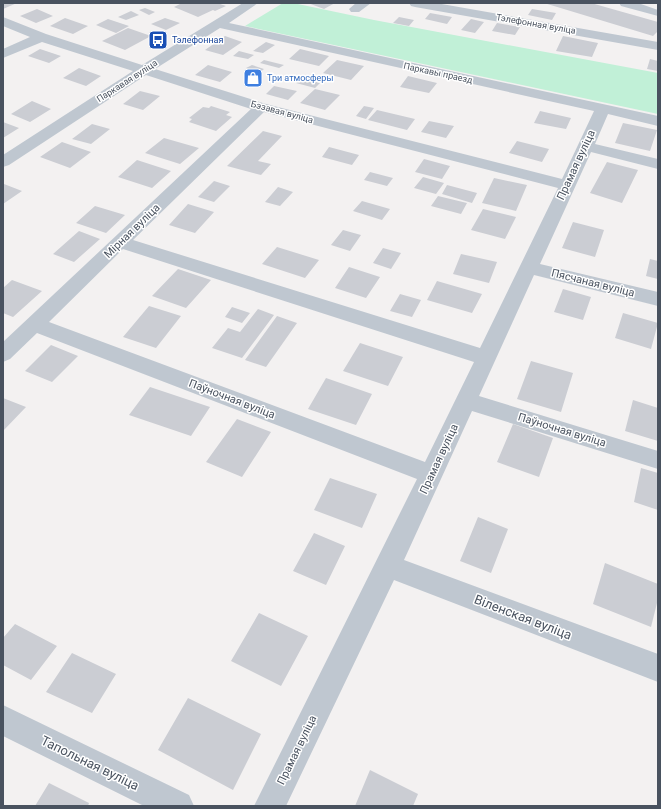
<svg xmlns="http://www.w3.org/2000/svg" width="661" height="809" viewBox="0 0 661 809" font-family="Roboto,sans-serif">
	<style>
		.green { fill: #c1f0d7 }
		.building { fill: #cbcdd3 }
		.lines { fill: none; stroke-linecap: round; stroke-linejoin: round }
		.minor { fill: #bfc7d0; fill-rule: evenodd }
		.labels { text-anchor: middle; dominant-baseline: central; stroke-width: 3; stroke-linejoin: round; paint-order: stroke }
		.far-street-label { font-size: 9px; fill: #49525f; stroke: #fff }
		.far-transit-label { font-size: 9px; fill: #164399; stroke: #fff; text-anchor: start }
		.far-shop-label { font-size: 9px; fill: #366cbe; stroke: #fff; text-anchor: start }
		.street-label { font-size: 11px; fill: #49525f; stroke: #fff }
		.near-street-label { font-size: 13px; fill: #49525f; stroke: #fff }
	</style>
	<rect width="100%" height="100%" fill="#f3f1f1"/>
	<path class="green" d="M283,3h10l81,17 284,53v41l-413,-88z"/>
	<path class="building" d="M3,3h14l-14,6z
		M182,3h35l9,3 -11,5 -2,-1 -15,7 -24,-10z
		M308,3h27l-11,6z
		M544,3h47l67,19v9l-5,5z
		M145,8l10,4 -6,3 -10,-5z
		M37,9l16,7 -17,7 -16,-7z
		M532,9l24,4 -4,7 -24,-5z
		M131,11l8,4 -13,5 -8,-3z
		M430,13l22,4 -5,7 -22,-5z
		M399,17l15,3 -5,6 -16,-3z
		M65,18l23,8 -15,8 -23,-8z
		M165,18l15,5 -14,7 -15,-6z
		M108,19l21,7 -13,7 -20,-8z
		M471,19l13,3 -9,11 -14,-3z
		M497,23l23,4 -5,8 -23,-4z
		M128,28l23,8 -26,14 -23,-9z
		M225,36l17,6 -19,13 -18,-5z
		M563,36l35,7 -6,14 -36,-6z
		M266,42l9,3 -12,8 -10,-2z
		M40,49l21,7 -12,7 -21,-7z
		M300,49l29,7 -10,10 -30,-7z
		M239,51l15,4 -6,4 -15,-3z
		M650,59l8,2v10l-11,-2z
		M264,60l20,5 -5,3 -19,-5z
		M337,60l27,6 -13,14 -28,-7z
		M208,65l24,7 -12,10 -25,-7z
		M252,65l12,4 -5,4 -13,-5z
		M79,68l22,8 -15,10 -23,-8z
		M408,76l29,7 -8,10 -29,-6z
		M302,78l18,5 -5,5 -19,-5z
		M274,86l23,5 -9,9 -22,-6z
		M315,89l25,6 -15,15 -25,-7z
		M140,91l20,5 -17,14 -20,-6z
		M32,101l19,8 -21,13 -19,-8z
		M211,106l19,6 -4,3 6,2 -16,14 -27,-9 3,-3 -3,-1 14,-11 6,1z
		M364,106l10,2 -8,11 -10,-3z
		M377,110l38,9 -8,11 -39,-10z
		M540,111l31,7 -5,11 -32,-6z
		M429,121l25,5 -8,12 -25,-6z
		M3,122l16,6 -16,10z
		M623,123l34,7 -7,21 -35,-8z
		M92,124l18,5 -19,15 -19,-5z
		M263,131l19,5 -24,25 13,3 -10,11 -34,-9z
		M164,138l35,10 -19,16 -35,-11z
		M517,141l32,8 -7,13 -33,-9z
		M62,142l29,10 -21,16 -30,-11z
		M329,147l30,8 -7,10 -30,-8z
		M424,159l26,7 -8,13 -27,-7z
		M137,160l34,11 -19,17 -34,-11z
		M607,162l31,8 -16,33 -32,-10z
		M370,172l23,6 -6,8 -23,-6z
		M423,177l21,6 -8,11 -22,-6z
		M494,178l33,7 -11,26 -34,-8z
		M214,181l16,5 -16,16 -16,-5z
		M4,184l18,7 -19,13v-19z
		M447,185l30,8 -5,10 -30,-9z
		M278,187l15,5 -13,14 -15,-4z
		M438,196l29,7 -6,11 -30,-8z
		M362,201l28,8 -8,11 -29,-9z
		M188,204l26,8 -19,21 -26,-8z
		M95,206l30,9 -19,18 -30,-10z
		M483,209l33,8 -11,22 -34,-9z
		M573,222l31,8 -9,27 -33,-9z
		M343,230l18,5 -11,16 -19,-6z
		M79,231l21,8 -26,23 -21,-8z
		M277,247l42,13 -14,18 -43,-14z
		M383,248l18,5 -10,16 -18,-6z
		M461,254l36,8 -8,21 -36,-9z
		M650,259l8,2v18l-12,-3z
		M349,267l31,10 -14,21 -31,-10z
		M178,269l33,11 -25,28 -34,-12z
		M12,280l30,11 -29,26 -10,-4v-25z
		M437,281l45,13 -10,19 -45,-13z
		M563,289l28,8 -8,23 -29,-8z
		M400,294l21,6 -9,17 -22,-6z
		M149,306l32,10 -25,32 -33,-11z
		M232,307l18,6 -8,10 -17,-6z
		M258,309l16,6 -32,43 -30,-10 16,-20 12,4z
		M623,313l35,10 -7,26 -36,-11z
		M277,316l20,7 -31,44 -21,-7z
		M360,343l43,14 -15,29 -45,-15z
		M51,345l27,11 -26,26 -27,-11z
		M531,361l42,12 -12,39 -44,-13z
		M326,378l46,16 -16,31 -48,-16z
		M150,387l60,20 -19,29 -62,-21z
		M3,398l23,9 -23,24z
		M633,400l25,8v33l-33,-10z
		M237,419l34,13 -29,45 -36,-15z
		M513,424l40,14 -14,39 -42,-15z
		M641,468l17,5v37l-24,-8z
		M330,478l47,16 -15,34 -48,-18z
		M478,517l30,12 -17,44 -31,-12z
		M314,533l31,13 -19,39 -33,-14z
		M605,563l53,21v15l-7,28 -58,-23z
		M259,613l49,23 -27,50 -50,-25z
		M15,624l42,22 -26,34 -28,-15v-27z
		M72,653l44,21 -24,39 -46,-21z
		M188,698l73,36 -28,56 -75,-40z
		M370,770l48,24 -5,12h-58z
		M49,783l40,20 -1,3h-53z"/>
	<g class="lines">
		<path class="minor" d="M243,3h15l-29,20 429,93v10l-50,-12 -13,30 63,15v10l-67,-17 -51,112 118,28v14l-124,-31 -55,121 179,55v18l-186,-58 -68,149 254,94v28l-264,-102 -108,226h-32l163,-327 -380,-146 -27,26 -7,3v-20l248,-233 -105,-34 -137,90 -6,2v-12l130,-84 -91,-29 -39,16v-9l27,-12 -27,-11v-9l43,17 96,31zM220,28l374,83 -32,68 -296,-75 -111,-35zM264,112l294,76 -78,160 -347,-108zM123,249l351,113 -49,100 -376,-140z
			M356,3h15l-12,9h-8l-2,-3z
			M409,3h27l222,39v8l-243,-43 -4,-1z
			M619,3h19l20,7v6l-37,-10z
			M3,705l186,90 5,11h-50l-141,-70z"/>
	</g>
	<defs>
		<g id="bus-square" transform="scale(1)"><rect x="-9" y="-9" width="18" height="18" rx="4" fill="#1a4fb4" stroke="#fff"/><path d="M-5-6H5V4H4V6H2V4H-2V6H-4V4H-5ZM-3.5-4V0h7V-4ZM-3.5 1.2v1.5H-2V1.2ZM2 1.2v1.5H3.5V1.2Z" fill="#fff"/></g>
		<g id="shop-square" transform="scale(1)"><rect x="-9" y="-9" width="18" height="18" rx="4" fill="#3f7fe0" stroke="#fff"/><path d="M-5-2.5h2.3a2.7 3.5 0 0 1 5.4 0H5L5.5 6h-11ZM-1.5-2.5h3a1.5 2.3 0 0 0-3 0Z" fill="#fff"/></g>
	</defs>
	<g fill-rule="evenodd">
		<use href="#bus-square" x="158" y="40"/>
		<use href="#shop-square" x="253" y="78"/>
	</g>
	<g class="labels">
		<g class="far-street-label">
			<text transform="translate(536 24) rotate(10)">Тэлефонная вуліца</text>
			<text transform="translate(438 73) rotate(12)">Паркавы праезд</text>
			<text transform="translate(127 81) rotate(-33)">Паркавая вуліца</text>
			<text transform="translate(282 112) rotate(15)">Бэзавая вуліца</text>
		</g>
		<g class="far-transit-label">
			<text x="172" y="40">Тэлефонная</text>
		</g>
		<g class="far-shop-label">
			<text x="267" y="78">Три атмосферы</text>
		</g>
		<g class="street-label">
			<text transform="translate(576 165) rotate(-65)">Прамая вуліца</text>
			<text transform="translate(132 231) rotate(-44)">Мірная вуліца</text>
			<text transform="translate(593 283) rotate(14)">Пясчаная вуліца</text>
			<text transform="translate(232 399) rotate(21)">Паўночная вуліца</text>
			<text transform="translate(562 430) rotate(17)">Паўночная вуліца</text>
			<text transform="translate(439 459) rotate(-65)">Прамая вуліца</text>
			<text transform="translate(297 750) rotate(-64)">Прамая вуліца</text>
		</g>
		<g class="near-street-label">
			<text transform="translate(523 617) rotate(21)">Віленская вуліца</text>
			<text transform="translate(90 763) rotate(26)">Тапольная вуліца</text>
		</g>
	</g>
	<rect width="661" height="809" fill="none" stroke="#49525f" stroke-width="8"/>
</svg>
